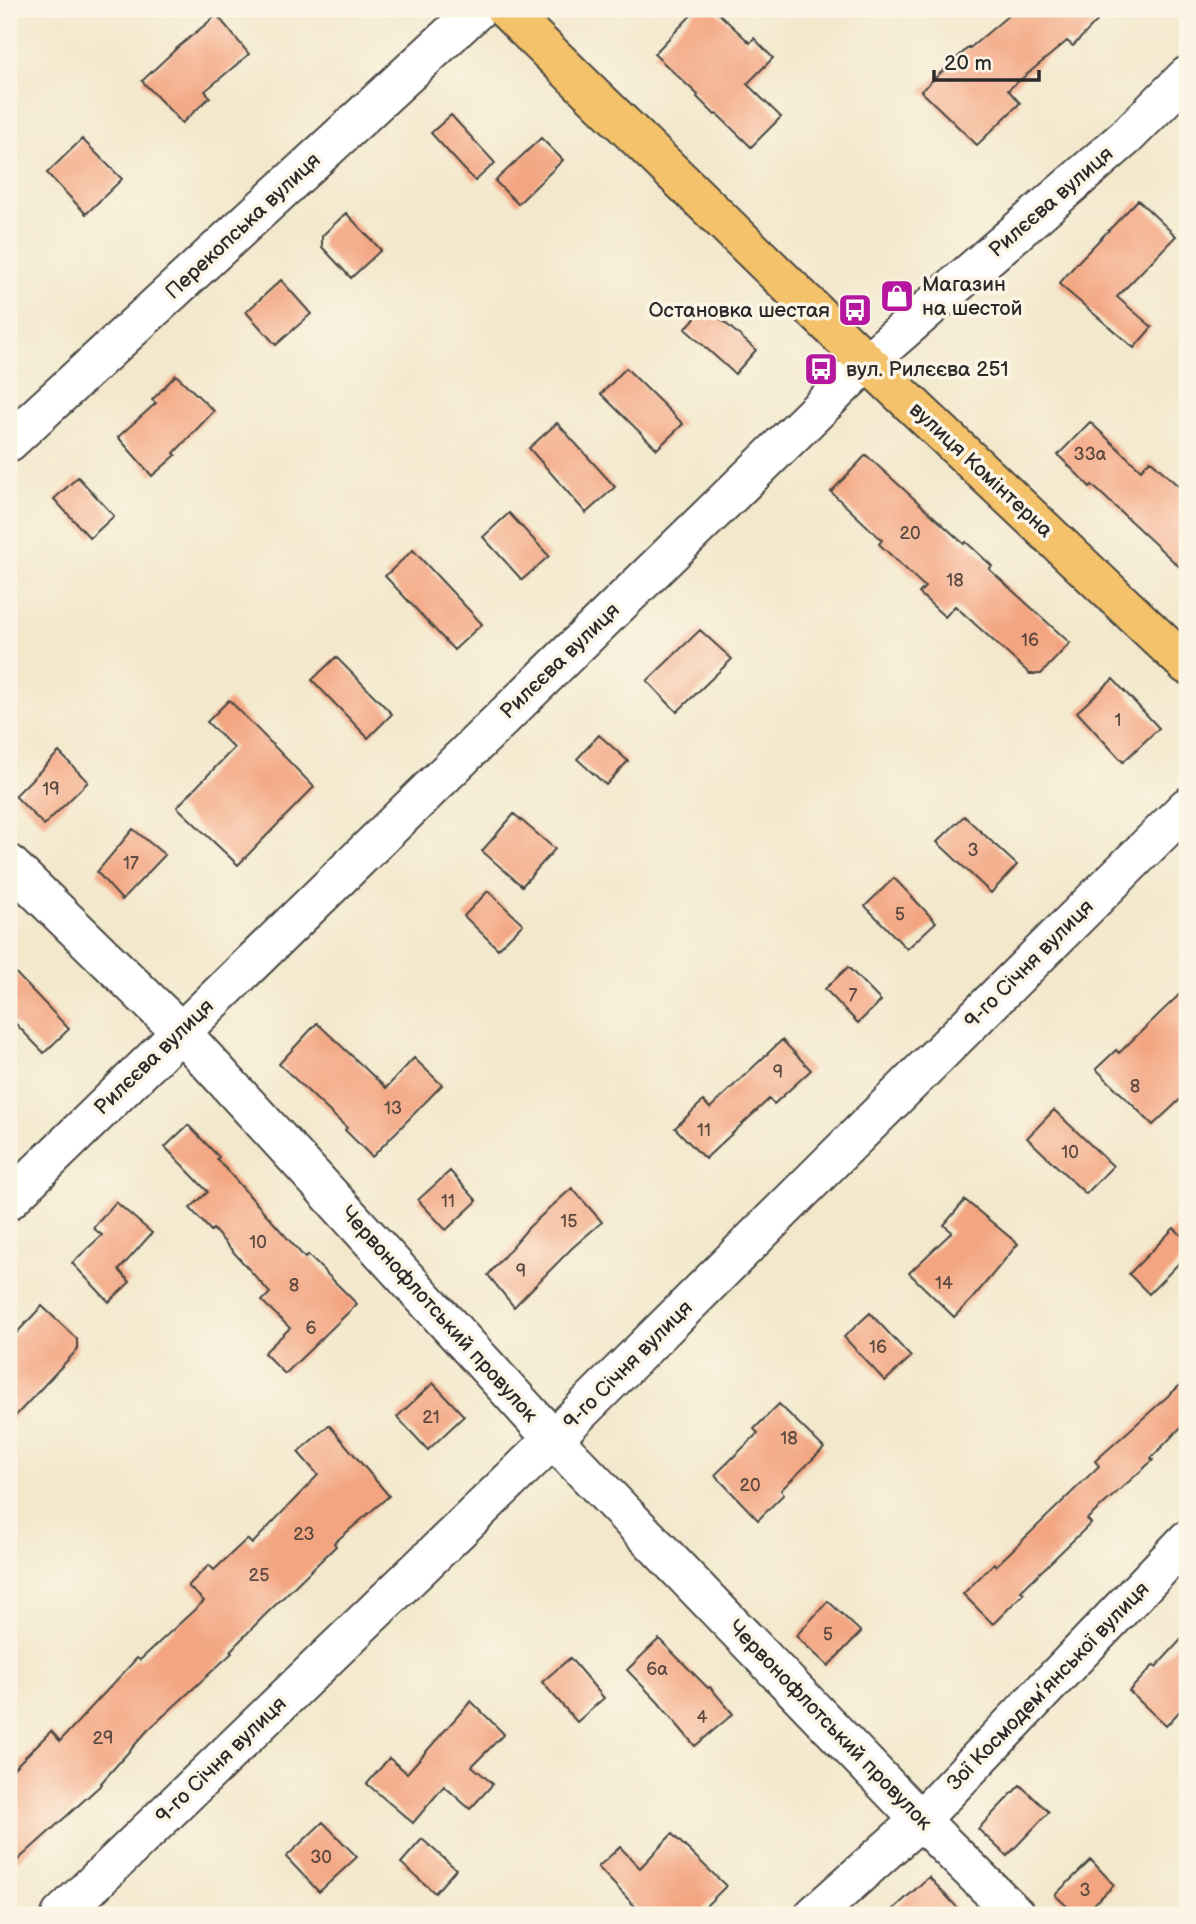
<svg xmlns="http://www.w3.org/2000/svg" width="1196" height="1924" viewBox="0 0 1196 1924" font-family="'Balsamiq Sans',sans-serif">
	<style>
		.building { fill: #f3a581 }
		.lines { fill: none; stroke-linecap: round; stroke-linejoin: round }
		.minor-casing { stroke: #494743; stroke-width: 42 }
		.major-casing { stroke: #494743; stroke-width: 42 }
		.minor { stroke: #fff; stroke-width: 38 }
		.major { stroke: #f4c26a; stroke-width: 38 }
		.labels { text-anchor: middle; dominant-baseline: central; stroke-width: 7; stroke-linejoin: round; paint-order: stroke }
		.number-label { font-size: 18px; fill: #5d4a40 }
		.street-label { font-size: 21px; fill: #2b2b2b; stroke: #fcf5e5 }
		.poi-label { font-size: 21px; fill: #2b2b2b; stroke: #fcf5e5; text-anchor: start }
	</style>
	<rect width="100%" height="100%" fill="#fcf5e5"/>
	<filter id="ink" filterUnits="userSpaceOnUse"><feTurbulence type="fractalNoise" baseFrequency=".0143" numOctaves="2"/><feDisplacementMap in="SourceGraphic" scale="14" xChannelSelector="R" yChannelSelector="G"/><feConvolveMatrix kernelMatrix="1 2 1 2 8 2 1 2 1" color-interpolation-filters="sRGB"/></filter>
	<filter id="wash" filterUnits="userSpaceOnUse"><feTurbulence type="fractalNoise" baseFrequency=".00686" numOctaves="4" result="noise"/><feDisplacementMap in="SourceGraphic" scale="28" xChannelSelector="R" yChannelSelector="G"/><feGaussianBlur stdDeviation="1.57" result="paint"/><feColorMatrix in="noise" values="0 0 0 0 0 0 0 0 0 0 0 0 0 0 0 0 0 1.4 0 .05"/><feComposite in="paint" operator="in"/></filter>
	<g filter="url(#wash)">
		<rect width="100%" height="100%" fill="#f3e8cc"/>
		<g id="blocks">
			<path class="building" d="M697,9h17l36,34 4,-5 19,20 -26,26 34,33 -30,30 -34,-33 -2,1 -18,-18 1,-2 -44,-41z
				M1016,9h93l-36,37 -6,-5 -59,49 12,13 -43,42 -56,-54 48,-44 1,1z
				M217,15l32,39 -44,37 5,6 -28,26 -40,-42 35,-33z
				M451,115l44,48 -20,18 -44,-48z
				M541,138l22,22 -45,44 -23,-23z
				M82,139l40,40 -36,35 -39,-41z
				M1138,200l38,36 -59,61 35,30 -18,21 -75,-64 18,-21z
				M346,213l35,37 -30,28 -29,-31v-11z
				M281,280l30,34 -35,31 -30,-33z
				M706,306l50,44 -21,24 -50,-45z
				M626,368l57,56 -26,25 -56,-55z
				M176,375l38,36 -40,42 2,2 -24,21 -34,-39 38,-34 -4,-3z
				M1090,422l51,48 9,-10 37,34v80l-95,-89 -2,2 -32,-32z
				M557,423l58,64 -29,26 -57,-65z
				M866,455l98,89 2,-2 26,24 -3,3 81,74 -29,31h-11l-75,-68 -10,11 -26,-24 6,-6 -46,-43 3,-4 -51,-48z
				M78,477l36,39 -24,22 -36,-39z
				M509,513l40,43 -27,24 -39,-43z
				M413,550l69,74 -28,26 -69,-74z
				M700,630l32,29 -55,53 -30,-31z
				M336,657l56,57 -24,24 -56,-58z
				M1113,679l46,49 -36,34 -46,-50z
				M229,700l85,87 -76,78 -61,-58 57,-59 -27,-26z
				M599,735l29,26 -22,24 -29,-26z
				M59,752l29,30 -44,43 -29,-29z
				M514,814l41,35 -33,37 -40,-35z
				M964,816l53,49 -26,28 -54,-51z
				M133,829l32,26 -43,45 -25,-28z
				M894,878l42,44 -29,27 -42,-43z
				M488,891l35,33 -25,25 -34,-33z
				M9,966l60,63 -25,24 -35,-36z
				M848,967l33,34 -23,22 -33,-34z
				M1187,987v106l-34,32 -57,-56 20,-19 3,3z
				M317,1023l69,65 28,-30 28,27 -70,72 -27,-27 2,-2 -68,-64z
				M782,1040l29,30 -37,34 -5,-5 -64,60 -30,-31 28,-27 7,7z
				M1054,1110l59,56 -27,28 -59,-56z
				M188,1125l31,32 -2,2 88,99 3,-3 49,49 -72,70 -21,-21 26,-25 -28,-27 8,-8 -57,-64 -2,2 -21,-23 18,-16 -43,-45z
				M450,1171l27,30 -31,29 -28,-30z
				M572,1188l30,34 -30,26 -58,59 -26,-32 41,-48z
				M965,1200l53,44 -46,55 -18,18 -45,-44 43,-41 -8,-7z
				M116,1202l36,31 -33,37 11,12 -21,20 -37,-39 30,-28 -9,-7z
				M1174,1228l13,13v14l-38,39 -20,-20z
				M42,1306l35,33v11l-68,73v-82z
				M870,1313l41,44 -26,24 -41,-44z
				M1187,1379v42l-36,37 2,2 -66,59 4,4 -70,68 3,2 -31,31 -30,-30 31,-31 2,3 103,-100 -4,-5z
				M433,1383l31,33 -36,34 -31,-33z
				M779,1404l45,44 -43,42 3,4 -26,26 -43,-45 43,-42 -4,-4z
				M329,1425l60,71 -55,47 2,3 -74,72 -32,33 2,2 -84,77 -47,53 1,1 -93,84v-95l42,-42 9,10 77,-83 3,2 64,-59 -16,-15 21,-21 5,5 33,-31 5,5 66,-69 -20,-23z
				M828,1601l33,31 -33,34 -32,-30z
				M1187,1633v70l-21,23 -37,-35 25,-26 2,2z
				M659,1639l49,49 2,-1 23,27 -38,32 -38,-45 -30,-31z
				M570,1658l34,40 -27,24 -35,-40z
				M471,1701l33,33 -32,32 21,18 -23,25 -26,-23 -31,37 -46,-39 22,-26 18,15z
				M1020,1785l29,27 -42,44 -29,-27z
				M323,1822l34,35 -38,35 -33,-35z
				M672,1834l54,52 -29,29h-54l-45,-48 22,-20 20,21z
				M422,1839l34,30 -21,24 -34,-30z
				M1091,1860l23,25 -31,30h-7l-21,-20z
				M929,1877l35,38h-77z"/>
		</g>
	</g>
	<g filter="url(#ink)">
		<use href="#blocks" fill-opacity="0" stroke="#494743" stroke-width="2"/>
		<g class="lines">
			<g class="minor-casing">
				<path id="minor" d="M9,442l469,-433
					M9,864l171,167 373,408 367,381 96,95
					M9,1200l858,-838 259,-225 61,-61
					M61,1915l492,-476 634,-632
					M814,1915l106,-95 267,-280"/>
			</g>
			<g class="major-casing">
				<path id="major" d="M505,9l362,353 320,303"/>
			</g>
			<use href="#minor" class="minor"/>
			<use href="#major" class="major"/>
		</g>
	</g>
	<defs>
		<g id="shop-square" transform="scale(1.75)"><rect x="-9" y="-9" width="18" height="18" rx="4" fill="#b5179e" stroke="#fcf5e5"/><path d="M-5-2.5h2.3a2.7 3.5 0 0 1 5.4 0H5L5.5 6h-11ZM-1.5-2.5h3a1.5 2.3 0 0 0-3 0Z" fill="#fff"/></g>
		<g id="bus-square" transform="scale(1.75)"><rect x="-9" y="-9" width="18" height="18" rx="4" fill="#b5179e" stroke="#fcf5e5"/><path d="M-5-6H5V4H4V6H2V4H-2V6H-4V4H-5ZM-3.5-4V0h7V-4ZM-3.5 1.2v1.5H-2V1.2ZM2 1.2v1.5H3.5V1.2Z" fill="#fff"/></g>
	</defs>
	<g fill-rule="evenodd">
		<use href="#shop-square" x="897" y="296"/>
		<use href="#bus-square" x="855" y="310"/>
		<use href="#bus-square" x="821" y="369"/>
	</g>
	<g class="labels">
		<g class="number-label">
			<text x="1090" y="454">33а</text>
			<text x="910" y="533">20</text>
			<text x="955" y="580">18</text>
			<text x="1030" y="640">16</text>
			<text x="1118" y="720">1</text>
			<text x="51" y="789">19</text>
			<text x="973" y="850">3</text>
			<text x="131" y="863">17</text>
			<text x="900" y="914">5</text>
			<text x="853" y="995">7</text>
			<text x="778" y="1072">9</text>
			<text x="1135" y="1086">8</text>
			<text x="393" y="1108">13</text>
			<text x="704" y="1130">11</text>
			<text x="1070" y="1152">10</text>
			<text x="448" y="1201">11</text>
			<text x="569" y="1221">15</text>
			<text x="258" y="1242">10</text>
			<text x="521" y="1271">9</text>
			<text x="944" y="1283">14</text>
			<text x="294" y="1285">8</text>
			<text x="311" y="1328">6</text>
			<text x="878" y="1347">16</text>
			<text x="431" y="1417">21</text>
			<text x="789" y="1438">18</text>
			<text x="750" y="1485">20</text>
			<text x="304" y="1534">23</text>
			<text x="259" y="1575">25</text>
			<text x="828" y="1634">5</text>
			<text x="657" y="1669">6а</text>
			<text x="702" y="1717">4</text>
			<text x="103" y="1738">29</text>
			<text x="321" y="1857">30</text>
			<text x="1085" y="1890">3</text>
		</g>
		<g class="street-label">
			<text transform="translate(1051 202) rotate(-41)">Рилєєва вулиця</text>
			<text transform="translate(243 226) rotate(-43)">Перекопська вулиця</text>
			<text transform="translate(981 470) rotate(43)">вулиця Комінтерна</text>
			<text transform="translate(560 661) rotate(-44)">Рилєєва вулиця</text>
			<text transform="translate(1029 964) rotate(-45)">9-го Січня вулиця</text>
			<text transform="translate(154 1057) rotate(-44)">Рилєєва вулиця</text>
			<text transform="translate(439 1314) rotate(48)">Червонофлотський провулок</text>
			<text transform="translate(628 1365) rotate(-45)">9-го Січня вулиця</text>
			<text transform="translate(1048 1686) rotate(-46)">Зої Космодем’янської вулиця</text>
			<text transform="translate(830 1725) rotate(46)">Червонофлотський провулок</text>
			<text transform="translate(221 1760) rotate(-44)">9-го Січня вулиця</text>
		</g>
		<g class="poi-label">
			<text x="922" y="284">Магазин<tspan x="922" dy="24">на шестой</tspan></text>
			<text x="830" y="310" text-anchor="end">Остановка шестая</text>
			<text x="846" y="369">вул. Рилєєва 251</text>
		</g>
	</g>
	<rect width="1196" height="1924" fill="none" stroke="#fcf5e5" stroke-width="35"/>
	<path d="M934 70v10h105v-10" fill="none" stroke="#2b2b2b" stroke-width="3.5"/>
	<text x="944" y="70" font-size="21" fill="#2b2b2b" stroke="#fcf5e5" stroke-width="5" paint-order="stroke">20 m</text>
</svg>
